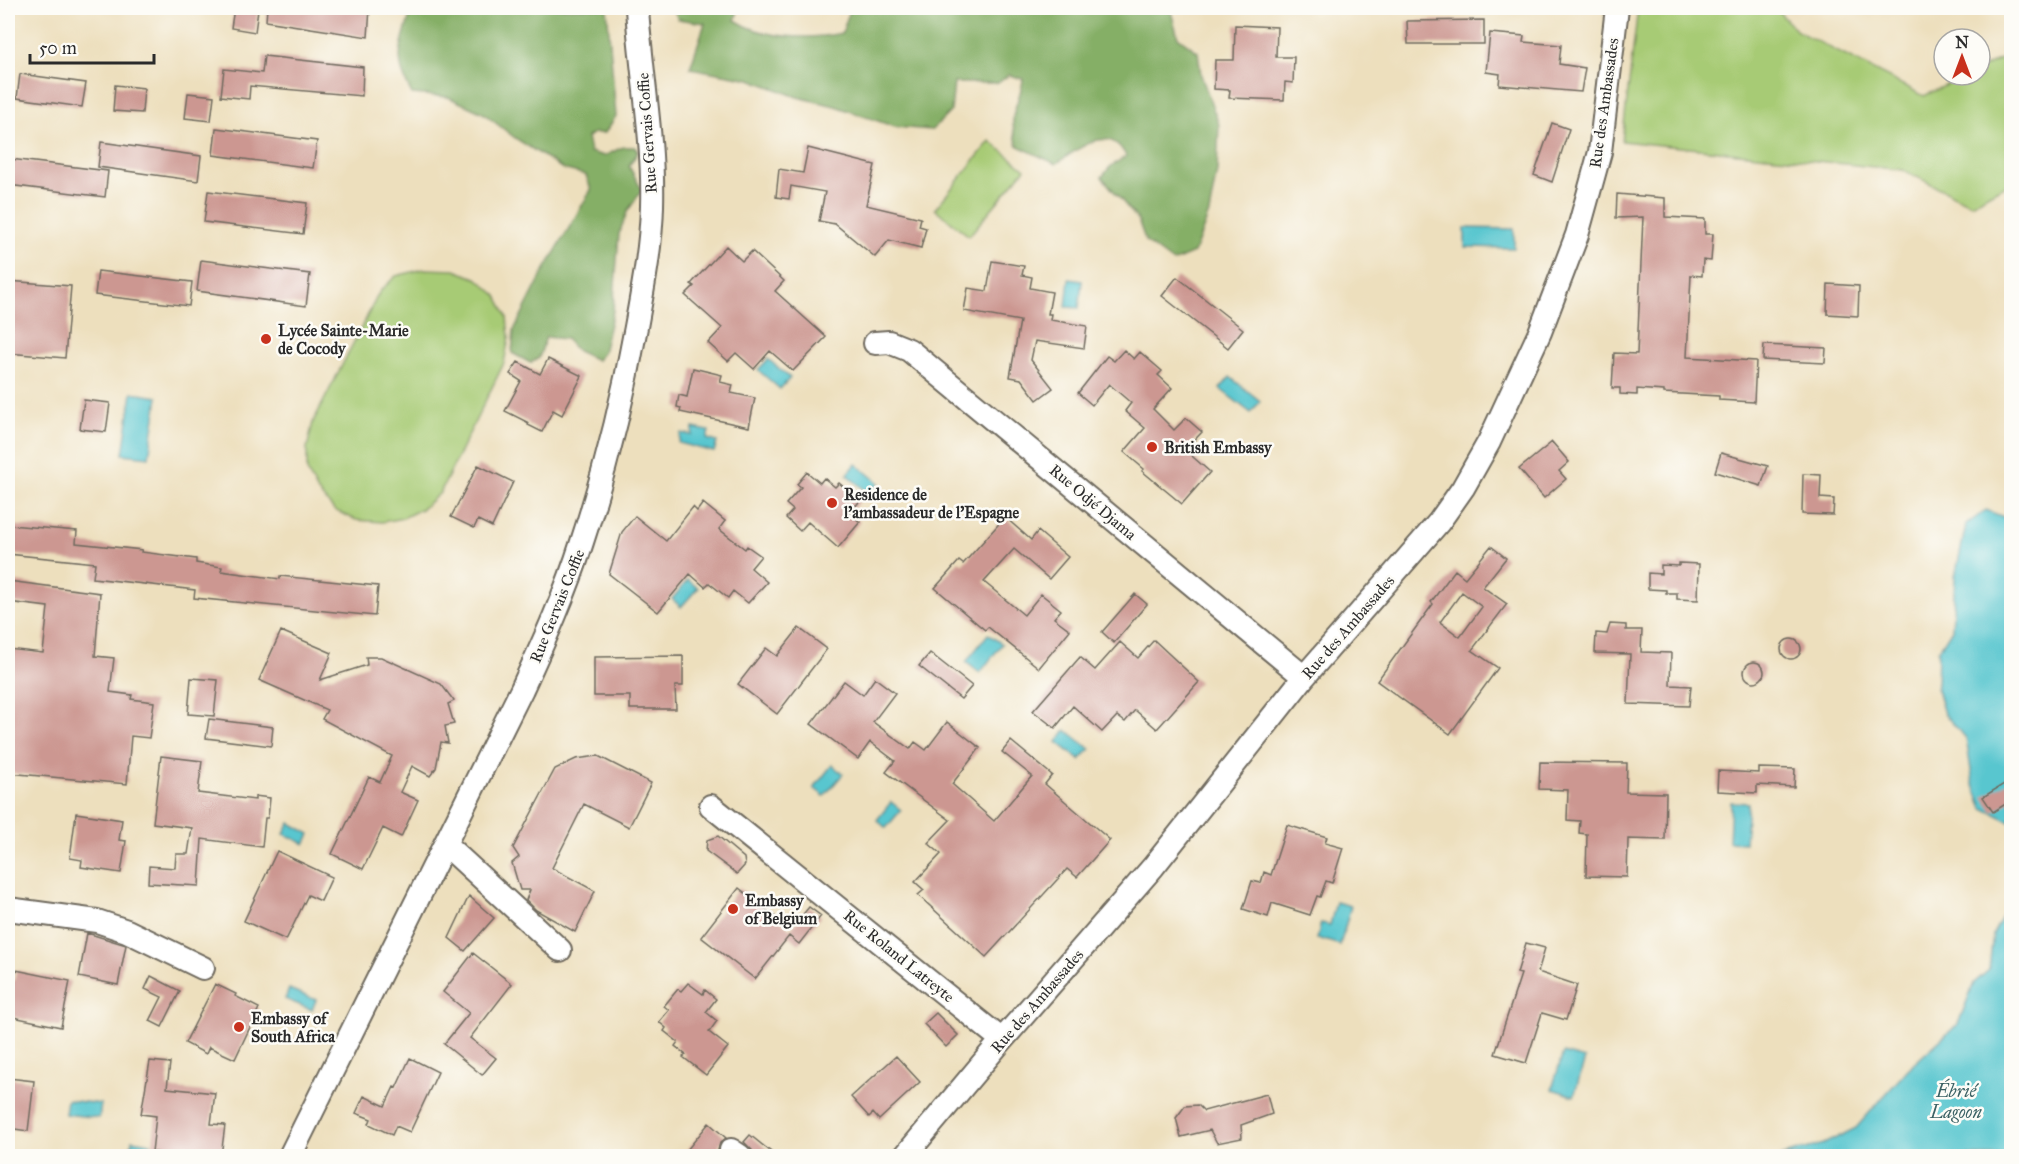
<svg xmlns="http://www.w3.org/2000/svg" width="2019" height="1164" viewBox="0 0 2019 1164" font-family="'IM FELL Great Primer',serif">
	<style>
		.green { fill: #a7cb75; stroke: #697b50; stroke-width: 1.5 }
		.forest { fill: #85af66; stroke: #586d48; stroke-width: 1.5 }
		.water { fill: #59c6cf; stroke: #42787d; stroke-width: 1.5 }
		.building { fill: #cc9791; fill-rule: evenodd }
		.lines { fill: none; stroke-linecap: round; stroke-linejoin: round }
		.minor-casing { stroke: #6f6a5e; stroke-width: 26 }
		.minor { stroke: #fff; stroke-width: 22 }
		.poi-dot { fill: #c8321e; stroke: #fdfcf7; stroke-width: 2 }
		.labels { text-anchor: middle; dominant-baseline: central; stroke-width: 5; stroke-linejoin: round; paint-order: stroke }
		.street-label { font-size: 16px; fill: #2b2b2b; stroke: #fdfcf7 }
		.poi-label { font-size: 16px; font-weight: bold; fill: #2b2b2b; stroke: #fdfcf7; text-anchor: start }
		.water-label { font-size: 18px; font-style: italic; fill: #3b6164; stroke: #fdfcf7 }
	</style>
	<rect width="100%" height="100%" fill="#fdfcf7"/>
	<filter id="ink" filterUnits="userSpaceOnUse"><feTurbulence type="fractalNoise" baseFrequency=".0167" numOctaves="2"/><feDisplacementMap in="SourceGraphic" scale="12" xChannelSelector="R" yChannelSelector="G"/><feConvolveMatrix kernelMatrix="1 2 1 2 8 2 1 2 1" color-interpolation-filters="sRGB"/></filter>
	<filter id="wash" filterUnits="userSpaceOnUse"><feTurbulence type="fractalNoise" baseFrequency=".008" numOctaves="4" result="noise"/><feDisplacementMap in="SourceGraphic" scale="24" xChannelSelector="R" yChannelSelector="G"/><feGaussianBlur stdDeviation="1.35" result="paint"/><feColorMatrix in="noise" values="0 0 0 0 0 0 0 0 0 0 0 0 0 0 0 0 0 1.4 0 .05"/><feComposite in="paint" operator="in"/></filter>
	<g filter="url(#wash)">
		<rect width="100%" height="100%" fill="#eddfbd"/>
		<path class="green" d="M1638,8h137l22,23 127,65 43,-21h13v-6l31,-15v128l-40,22 -68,-34 -281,-29z
			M990,141l35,28 -56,67 -34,-27z
			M424,269l31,1 23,9 19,17 10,21 2,21 -5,25 -64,130 -17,15 -20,10 -21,4 -26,-2 -22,-10 -16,-18 -11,-21v-23l6,-26 67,-131 16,-15z"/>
		<path class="forest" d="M412,8h195l9,108 -11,17h-11l-7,4 3,15 14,4 19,-9h12l3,5 -9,14 13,24 -15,22 -8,22 -6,77 -10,42 -6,7 -20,-9 -11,-12 -20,-2 -7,21 -9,5 -18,-10 2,-23 30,-59 47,-81 -5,-15 -23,-6 -48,-31 -32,-25 -35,-16 -36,-3c-21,-38 -10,-48 0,-86z
			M673,8h66l-4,12c29,19 74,20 107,13l8,-23 4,-2h107l5,2 8,-2h196l8,29 20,15 3,23 18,50 -2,46 -8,42 -15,40 -21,9 -27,-20 -8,-22 -36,-43 8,-10 16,-11c-17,-35 -49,-6 -70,8l-38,-18c-3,-10 -7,-23 -4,-34 3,-12 8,-21 9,-33l-14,-4 -11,8h-44l-3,28 -19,19 -37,-3 -60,-21 -38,-9 -47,-18 -60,-11 15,-45 -27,-4z"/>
		<path class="water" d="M1465,228l49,1v19l-49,-1z
			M1069,279l13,2 -3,27 -13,-1z
			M768,359l22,19 -10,11 -22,-19z
			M1230,377l30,24 -9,12 -31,-24z
			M132,393l26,4 -9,60 -26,-3z
			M693,428l16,3 -2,8 10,3 -3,10 -35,-9 2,-10 11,2z
			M856,464l23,19 -9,11 -23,-19z
			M1986,510l25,10v302l-28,-14 -10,-25 -7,-45 -22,-24 -7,-25 1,-38 14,-22 3,-52 11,-52z
			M688,580l10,8 -17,19 -9,-8z
			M988,634l14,10 -22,29 -14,-11z
			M1066,730l24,19 -10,11 -23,-18z
			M832,765l11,9 -19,22 -10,-8z
			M891,802l10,8 -15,18 -9,-8z
			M1731,802l17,1 -3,40 -16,-1z
			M290,823l20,11 -5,10 -21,-10z
			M2011,901v255h-231l44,-12 32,-16 52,-59 50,-45 16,-41 15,-13 4,-36z
			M1336,902l15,4 -11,39 -23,-7 4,-15 9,2z
			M289,989l27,11 -4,10 -27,-11z
			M1563,1053l22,6 -11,37 -22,-7z
			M67,1100l34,4 -2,14 -34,-4z
			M132,1140l19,3 -2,13h-19z"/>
		<g id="blocks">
			<path class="building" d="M234,8l24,2 -3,22 -24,-4z
				M267,8h103l-2,29 -102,-16z
				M1484,20v24h-76l-1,-23z
				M1235,25l42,2 -1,30h18l-1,26 -8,-1 -1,18 -55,-2 1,-8 -16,-1 1,-29h19z
				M1490,33l34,3 -1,6 38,3 -2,19 26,4 -4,24 -82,-7 1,-11 -14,-2z
				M264,56l99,11 -1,29 -112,-10 -1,13 -28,-3 3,-27 38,4z
				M20,74l66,9 -4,24 -65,-9z
				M115,85l29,3 -2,25 -29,-2z
				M188,93l26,3 -3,25 -26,-3z
				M1552,123l17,6 -17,53 -18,-7z
				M216,128l101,13 -4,27 -100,-13z
				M101,142l100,14 -3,25 -100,-14z
				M808,148l67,17 -9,40 55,13 -2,8 7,2 -5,20 -32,-8 -14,17 -40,-33 -16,-3 6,-29 -34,-6 -2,13 -13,-2 3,-28 24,4z
				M10,159l98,12 -3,26 -97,-12z
				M208,191l99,12 -4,31 -99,-12z
				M1617,194l48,4v19l40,2v15h8l-2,27 -8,-1 -1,16 -11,-1 -4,82 69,4 -2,41 -35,-2v-4l-55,-3v-2l-27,-2v6l-17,-1v-6h-8l2,-35 23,1 6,-137 -27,1z
				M726,246l16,15 10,-10 32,30 -9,10 51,46 -33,34 -23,-20 -16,18 -18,-16 -8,8 -20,-18 14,-15 -37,-33 9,-9 -3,-2z
				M201,260l109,14 -4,32 -109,-15z
				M992,261l32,5 -2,9 10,2 -2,11 22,4 -4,22h3l-1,6 37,6 -3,22 -49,-7 -4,19 22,28 -16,12 -16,-21 -11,-2 10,-56 -56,-10 4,-23 19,3z
				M98,271l94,11 -3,24 -94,-11z
				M1177,277l66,52 -15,19 -66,-52z
				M8,281l63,5 -6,72 -57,-5z
				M1828,284l31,2 -1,30 -31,-2z
				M1764,345l62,3 -1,15 -62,-3z
				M1124,350l10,9 6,-7 22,19 -4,4 14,13 -19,21 21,21 12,-12 16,14 -17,18 25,22 -28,32 -40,-33 2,-2 -20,-17 21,-24 -20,-17 6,-8 -22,-19 -17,21 -14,-12 29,-37 7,5z
				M548,359l34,17 -20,39 -9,-5 -11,22 -14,-7 1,-2 -24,-12 16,-30 -11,-7 8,-12 22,12z
				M693,368l29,7 -2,7 13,3 -2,8 24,5 -6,29 -69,-15 1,-4 -4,-1 2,-12 8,2z
				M84,400l26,3 -4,29 -26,-3z
				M1552,442l17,20 -10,9 7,8 -22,19 -25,-29z
				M1721,453l47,13 -7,20 -46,-14z
				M478,465l35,17 -21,45 -14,-7 -4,8 -23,-11z
				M807,472l13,11 4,-5 11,9 4,-4 21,18 -11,12 11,9 -22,26 -30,-26 -8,9 -14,-13 7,-8 -7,-6 15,-17 -4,-3z
				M1803,474l18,1 -1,23 14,1 -1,16 -31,-1z
				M703,503l22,18 -6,8 26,20 2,-3 14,10 -10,12 16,14 -19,21 -15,-12 -5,7 -19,-15 -4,4 -15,-13 -32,38 -49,-38 13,-42 13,-16 31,25 27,-34 4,4z
				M1005,517l26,23 7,-9 30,26 -19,22 -35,-30 -30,33 40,33 17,-21 20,16 -7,8 16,12 -31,38 -51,-41 -3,3 -50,-42 24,-27 4,3z
				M10,525l67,6 -1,12 66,7 -1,2 55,7v4l26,4 -1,4 59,8v-3l98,10 -3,30 -181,-18 1,-8 -102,-12 2,-15 -87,-9z
				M1491,546l15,12 -23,29 24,17 -35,46 26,18 -48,66 -73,-53 56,-77 -2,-2 24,-32 10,8zM1462,592l20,15 -22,30 -20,-15z
				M1679,563l20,1 -1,36 -21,-1v-6h-11v-3l-18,-1v-16l13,1v-9l18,1z
				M8,581l92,12 -5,63 19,2 -4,34 22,3 -1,4 23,3 -5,36 -18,-2 -4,48 -119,-11v-124l35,4 5,-46 -40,-5z
				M1135,594l12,10 -33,39 -12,-11z
				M1610,624l16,1v5h16l-1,22 30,1 -1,32 21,1 -2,20 -61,-2 2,-50 -35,-1 1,-20 11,1z
				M799,628l28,21 -50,65 -39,-30 28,-36 11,8z
				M281,631l51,22 -12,27 47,-15 -1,-8h15l60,27 13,17 -6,3 6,20 -9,2 3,17 -7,-1 -5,26 -6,8 -18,-10 -12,26 18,8 -17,37 -18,-9 -20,41 -31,-15 37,-77 11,5 12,-26 -70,-37 5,-9 -68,-30z
				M1781 649a10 10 0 1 1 20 0a10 10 0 1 1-20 0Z
				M1154,640l45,42 -42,47 -22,-19 -10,12 -8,-6 -15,16 -29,-26 -18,22 -22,-17 47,-54 15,13 25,-28 18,16z
				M930,653l42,33 -11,13 -42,-33z
				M683,656v30h-8l1,23h-46v-13h-36v-39z
				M1744 672a10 10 0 1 1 20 0a10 10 0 1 1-20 0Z
				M191,678l27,2 -4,36 -26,-2z
				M875,678l20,15 -22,29 37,27 5,-7 11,8 21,-28 33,26 -28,36 42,37 38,-45 -30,-24 9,-11 41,34 -7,9 65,56 -33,37 -10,-8 -81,88 -68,-62 6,-5 -9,-8 26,-28 -13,-11 22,-23 -64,-48 9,-11 -25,-19 -12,17 -47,-35 33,-43 19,14z
				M209,719l64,8 -2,19 -65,-8z
				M161,756l41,5 -4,32 57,7v-4l15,2 -2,20h-3l-3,29 -60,-8 -3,47 -51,-3 1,-17 26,2 1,-14h12l4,-26 -39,-5z
				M598,756l53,27 -22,44 -45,-23 -32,64 43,23 -20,41 -39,-22 -10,-10 4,-10h-10l-8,-27 7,-6 -6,-9 42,-79 21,-10z
				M1540,762l87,1 -1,29 40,1 -1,47 -37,-1 -1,38 -41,-1 1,-42 -8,-1 1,-12 -13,-1 1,-30 -29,-1z
				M1759,768l36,1 -1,18 -37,-2v8l-40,-2 1,-20 41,2z
				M2012,779v21l-19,12 -10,-15z
				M76,813l46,7 -3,20 7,1 -5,32 -40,-6 1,-7 -12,-2z
				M1287,825l40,12 -2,6 18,5 -11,35 -6,-2 -6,16 -3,-1 -7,19 -38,-12 -4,14 -25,-8 9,-28 9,2 3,-11 7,3z
				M718,836l26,22 1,7 -8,9 -31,-23 1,-11z
				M277,851l55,26 -11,24 -13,-6 -22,45 -42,-19z
				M739,888l52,41 18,-22 12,9 -22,28 -10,-8 -34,43 -54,-42z
				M469,896l25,22 -29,33 -16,-13z
				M87,933l39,12 -8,40 -39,-8z
				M1526,943l19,5 -7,24 39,13 -11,35 -24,-7 -16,50 -31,-9 26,-80 -4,-1z
				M473,953l39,31 -42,54 26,20 -14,17 -38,-31 25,-31 -26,-21z
				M16,970l54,11 -9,46 -53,-11v-36l6,1z
				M151,976l29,15 -18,36 -12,-6 12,-24 -17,-8z
				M688,983l15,11 2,-4 11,9 -10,13 11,9 -8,11 19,15 -22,28 -23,-18 3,-2 -11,-9 3,-4 -14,-11 2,-3 -7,-6 10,-12 -5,-4 14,-17 3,2z
				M215,984l21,10 -1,2 24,12 -24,51 -26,-12 -3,7 -21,-11z
				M936,1013l22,22 -12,12 -22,-23z
				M896,1056l24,26 -41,38 -6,-7 -4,4 -18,-20z
				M410,1058l28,14 -28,60 -14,-6 -4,9 -23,-11 2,-5 -15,-6 8,-17 21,10 9,-19 2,1z
				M150,1061l20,2 -3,25 48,5 -4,31 14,1 -4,31h-28l-41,-4 4,-36 -15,-2z
				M8,1078l26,3 -6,50 -20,-3z
				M1267,1094l5,20 -31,11 1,13 -25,5 -7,-13 -29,7 -5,-19 9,-12 13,-1 6,6z
				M709,1123l17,15 -6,5 -2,7 1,6h-37z
				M750,1135l26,21h-23l-1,-6 -8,-8z"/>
		</g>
	</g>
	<g filter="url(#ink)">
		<use href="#blocks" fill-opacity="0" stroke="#6f6a5e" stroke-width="1.5"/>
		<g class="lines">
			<g class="minor-casing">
				<path id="minor" d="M875,343l14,-1 20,8 395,327
					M711,806l291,234
					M445,844l115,106
					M8,909l89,12 30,10 76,37
					M731,1150l9,6
					M290,1156l232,-467c22,-48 44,-96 60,-147 23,-70 41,-142 54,-215 7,-39 15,-80 16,-121 2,-67 -11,-132 -15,-198
					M905,1156l97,-116 151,-173 151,-190 135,-155 24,-34 26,-46 51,-110 37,-97 23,-83 17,-144"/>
			</g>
			<use href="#minor" class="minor"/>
		</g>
	</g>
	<g class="poi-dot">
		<circle cx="266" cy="339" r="6"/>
		<circle cx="1152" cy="447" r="6"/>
		<circle cx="832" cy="503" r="6"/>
		<circle cx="733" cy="909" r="6"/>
		<circle cx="239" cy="1027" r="6"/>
	</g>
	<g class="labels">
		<g class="street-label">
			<text transform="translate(1604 103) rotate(-82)">Rue des Ambassades</text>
			<text transform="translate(647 133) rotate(-94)">Rue Gervais Coffie</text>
			<text transform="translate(1093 502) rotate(40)">Rue Odjé Djama</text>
			<text transform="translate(557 606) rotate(-68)">Rue Gervais Coffie</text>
			<text transform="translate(1348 627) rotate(-49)">Rue des Ambassades</text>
			<text transform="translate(899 956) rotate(39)">Rue Roland Latreyte</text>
			<text transform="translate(1037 1001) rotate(-49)">Rue des Ambassades</text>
		</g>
		<g class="poi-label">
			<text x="278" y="330">Lycée Sainte-Marie<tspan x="278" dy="18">de Cocody</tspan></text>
			<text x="1164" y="447">British Embassy</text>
			<text x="844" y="494">Residence de<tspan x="844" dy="18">l’ambassadeur de l’Espagne</tspan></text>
			<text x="745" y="900">Embassy<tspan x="745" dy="18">of Belgium</tspan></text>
			<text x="251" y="1018">Embassy of<tspan x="251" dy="18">South Africa</tspan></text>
		</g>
		<g class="water-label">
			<text x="1956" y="1091">Ébrié<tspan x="1956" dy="21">Lagoon</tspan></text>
		</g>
	</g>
	<rect width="2019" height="1164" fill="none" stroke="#fdfcf7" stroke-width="30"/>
	<g transform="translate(1962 57)"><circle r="28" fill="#fdfcf7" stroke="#a9a8a5" stroke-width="1.5"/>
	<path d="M0-4.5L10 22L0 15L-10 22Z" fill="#c8321e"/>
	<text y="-9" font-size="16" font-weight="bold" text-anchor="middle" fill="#2b2b2b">N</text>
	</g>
	<path d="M30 54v9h124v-9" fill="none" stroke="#2b2b2b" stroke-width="3"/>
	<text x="39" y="54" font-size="18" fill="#2b2b2b" stroke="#fdfcf7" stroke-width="4.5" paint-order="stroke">50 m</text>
</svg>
